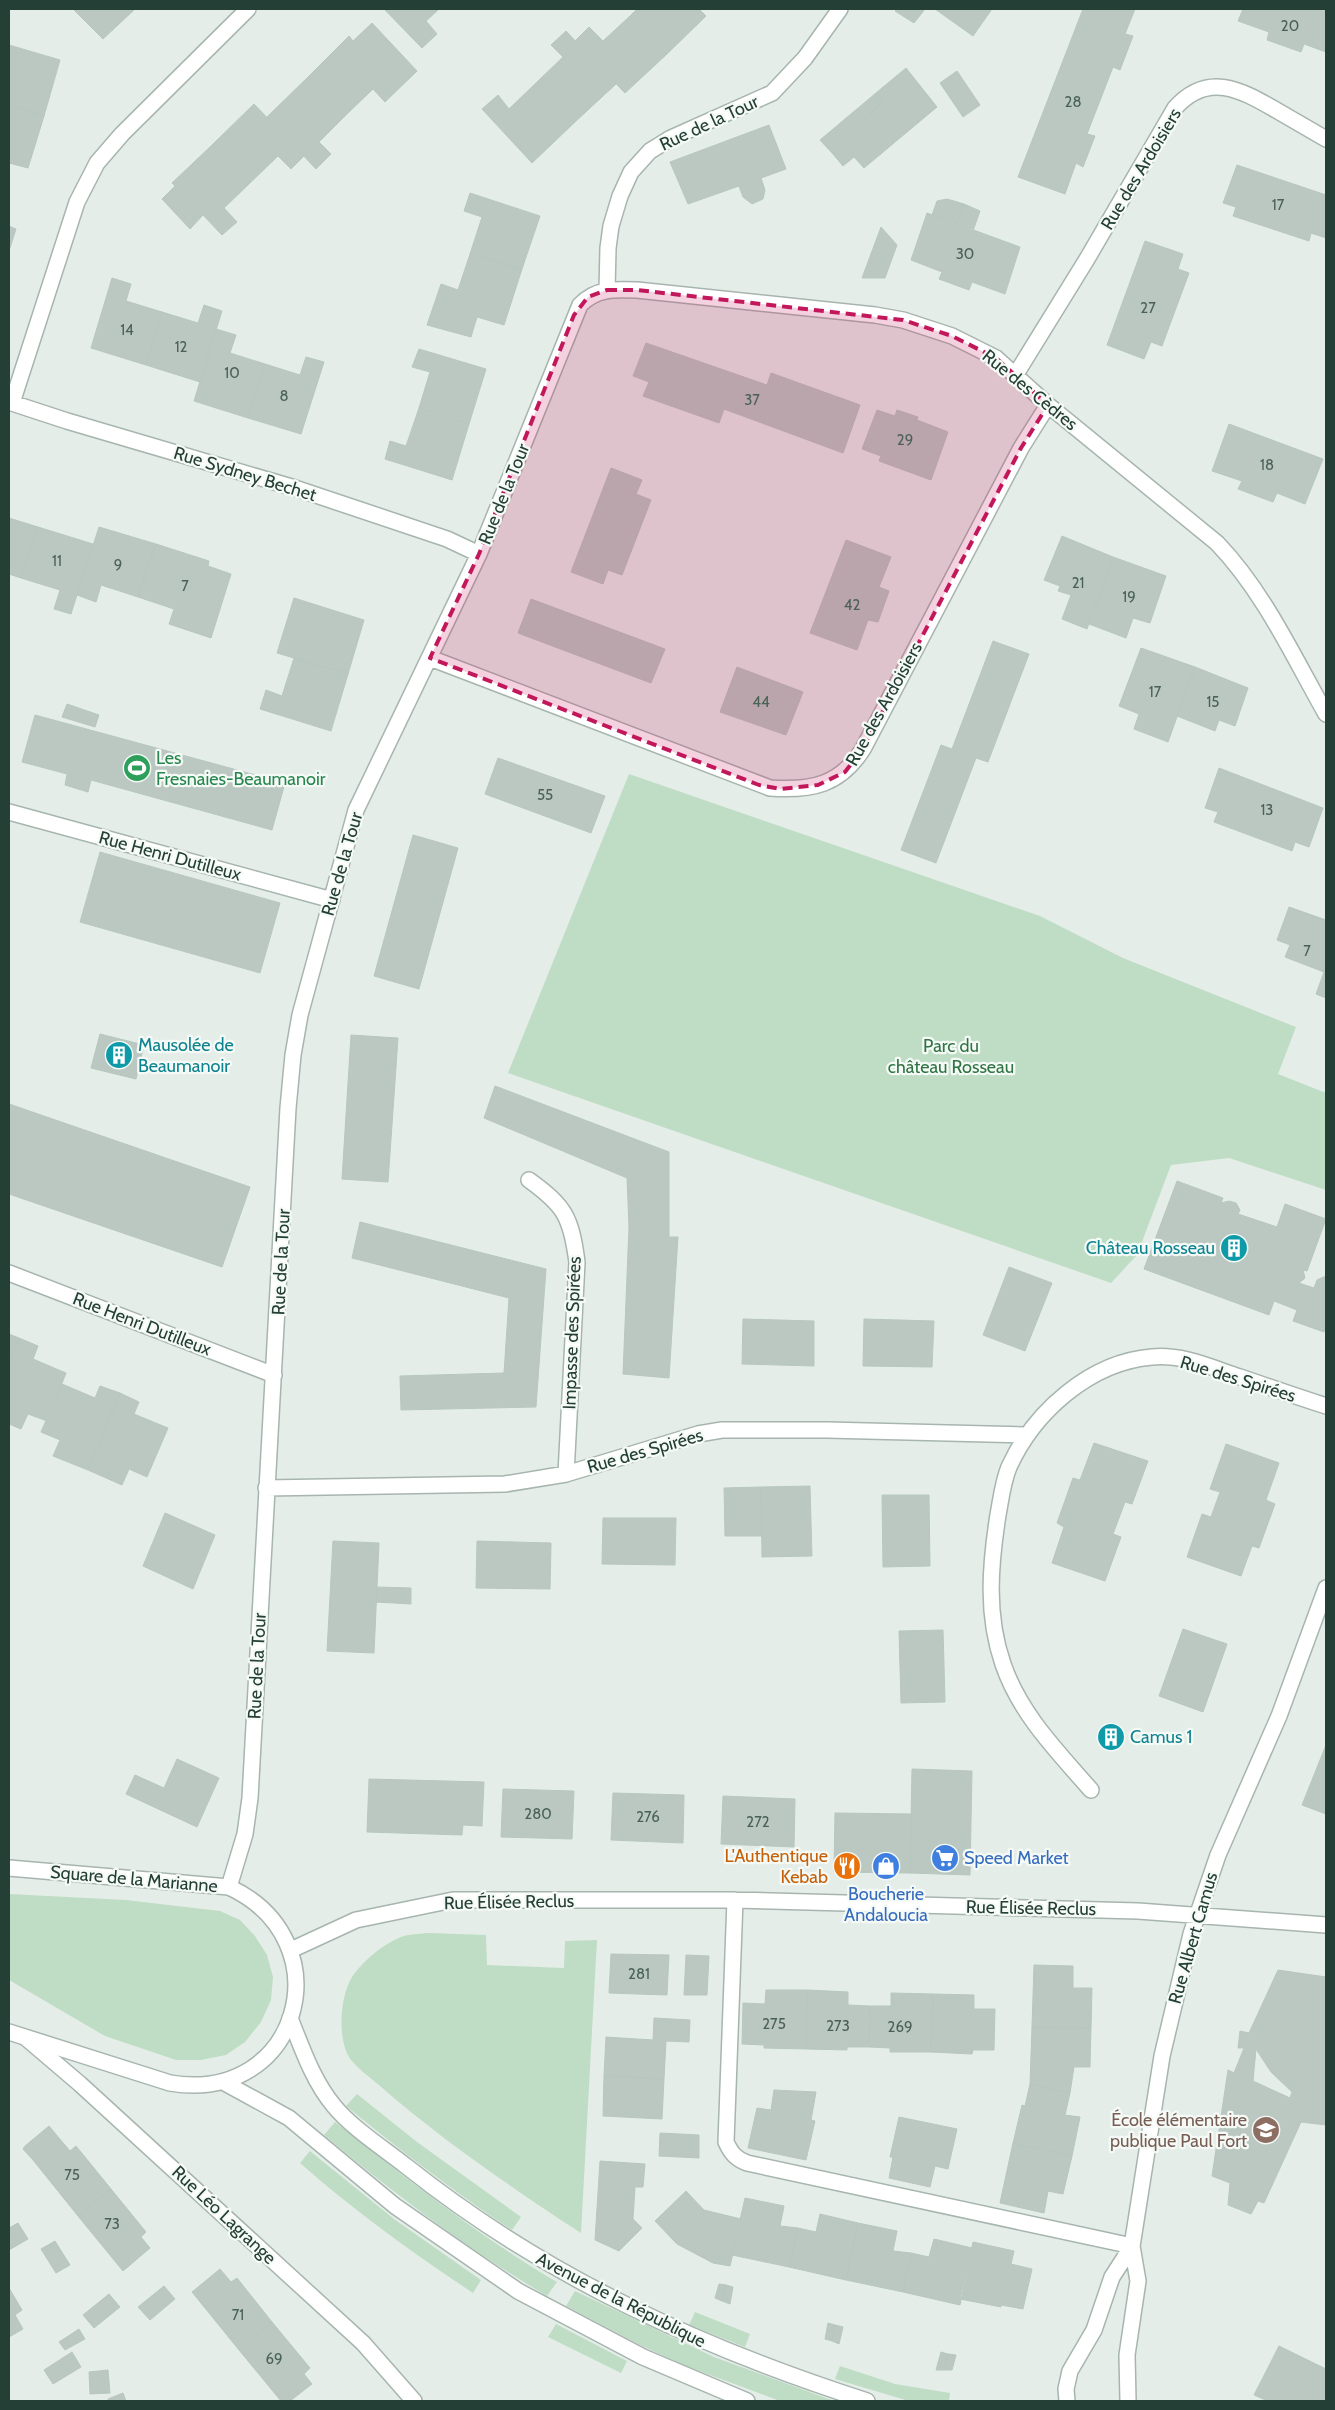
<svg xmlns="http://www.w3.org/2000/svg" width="1335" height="2410" viewBox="0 0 1335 2410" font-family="Cabin,sans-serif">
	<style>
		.green { fill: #bfddc4 }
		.building { fill: #bac8c1; stroke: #b7c7bf; fill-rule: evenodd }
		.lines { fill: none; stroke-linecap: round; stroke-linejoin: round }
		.minor-casing { stroke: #a7b5af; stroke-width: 18 }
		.tertiary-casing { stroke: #a7b5af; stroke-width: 18 }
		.minor { stroke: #fff; stroke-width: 15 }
		.tertiary { stroke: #fff; stroke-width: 15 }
		.marked { fill: #c2185b; fill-opacity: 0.2; stroke: #c2185b; stroke-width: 4; stroke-dasharray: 10 6; stroke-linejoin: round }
		.labels { text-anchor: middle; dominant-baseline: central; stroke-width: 4.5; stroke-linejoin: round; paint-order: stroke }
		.number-label { font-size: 15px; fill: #4a6158 }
		.street-label { font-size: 18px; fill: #243f35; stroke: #f5faf7 }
		.leisure-label { font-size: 18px; fill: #27864d; stroke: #f5faf7; text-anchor: start }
		.culture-label { font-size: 18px; fill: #0d838f; stroke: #f5faf7; text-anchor: start }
		.park-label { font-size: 18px; fill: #307443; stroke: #f5faf7 }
		.food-label { font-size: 18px; fill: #c56008; stroke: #f5faf7; text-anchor: end }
		.shop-label { font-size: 18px; fill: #366cbe; stroke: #f5faf7; text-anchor: start }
		.education-label { font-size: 18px; fill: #785e54; stroke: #f5faf7; text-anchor: end }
	</style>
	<rect width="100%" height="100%" fill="#e5ede9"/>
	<path class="green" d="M629,774l411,142 83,42 173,69 -18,47 48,19v97l-97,-32 -58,7 -34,90 -26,28 -603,-210z
		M9,1894l117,6 94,11 20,9 15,16 12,19 6,22 -2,23 -10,22 -16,20 -19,13 -25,5h-25l-71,-24 -96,-56z
		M428,1933l58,2 1,30 77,3 1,-27 32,-1 -16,293c-69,-45 -139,-93 -201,-147 -11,-10 -29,-21 -34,-35 -8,-21 -5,-56 6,-74 11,-16 31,-33 49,-40 8,-3 18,-3 27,-4z
		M357,2094l60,48 104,75 -9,13c-58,-38 -112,-80 -166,-124z
		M335,2122c72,57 142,113 222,160l-10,14c-80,-47 -152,-102 -223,-161z
		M310,2151l84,68 87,61 -8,13c-60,-40 -119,-82 -173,-130z
		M575,2291l139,66 120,44h-54l-94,-35 -46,-21 -74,-39z
		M695,2312l55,22 -5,13 -56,-22z
		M556,2324l71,37 -6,12 -73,-36z
		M840,2366l55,18 55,9 -1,8h-40l-74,-22z"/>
	<path class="building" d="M73,9h62l-32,30z
		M384,9h55l-13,12 11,13 -15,14z
		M637,9h62l7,7 -39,38 -37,-38z
		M897,9h28l-11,14 -19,-12z
		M935,9h57l-19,27z
		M1083,9h52l-10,25 8,2 -13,34 -7,-3 -26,67 8,2 -12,31 -7,-4 -11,31 -47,-17z
		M1243,9h83v43l-22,-8 -3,8 -34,-12 2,-8 -31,-11z
		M630,16l37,38 -42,39 -50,-52 14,-14 14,14z
		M372,23l45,48 -32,31 -12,-13 -28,27 -37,-39 41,-41 4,5z
		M566,31l50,53 -41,38 -38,-40 26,-25 -12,-12z
		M9,45l51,15 -16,56 -35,-11z
		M906,68l31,39 -73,61 -10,-11 -11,9 -10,-12 50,-53 -7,-8z
		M957,71l23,34 -17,12 -23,-34z
		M308,77l37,39 -26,26 12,12 -15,15 -49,-52z
		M537,82l38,40 -43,41 -50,-54 16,-14 11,14z
		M876,93l7,8 -50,53 -13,-14z
		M254,104l50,52 -13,13 -13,-13 -28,27 -38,-38z
		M9,105l35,11 -16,52 -19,-5z
		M769,125l17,44 -25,9 4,12 -2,9 -11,5 -9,-7 -4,-11 -51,18 -18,-42z
		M212,145l38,38 -26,25 13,14 -15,13 -19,-20 -13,14 -28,-30 13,-13 -3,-3z
		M1237,165l89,30v43l-15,-5 -2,8 -76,-25 3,-9 -13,-4z
		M470,193l70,23 -18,53 -52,-15 12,-37 -18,-6z
		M947,199l17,5 -8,20 -24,-9 5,-14z
		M964,204l16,7 -7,20 -17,-7z
		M927,213l93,34 -15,47 -33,-12 -3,8 -30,-11 3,-7 -31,-12z
		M9,226l7,3 -7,22z
		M881,227l16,18 -12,33h-23z
		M1145,241l38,13 -5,15 11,4 -27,73 -11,-4 -7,17 -37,-14z
		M470,254l52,15 -18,56 -27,-8 -6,20 -44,-12 14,-41 17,6z
		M112,278l19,6 -5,17 36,11 -16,53 -55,-17z
		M204,305l18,6 -22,71 -54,-17 16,-53 36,11z
		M216,329l20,6 -6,18 35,11 -17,54 -54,-17z
		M646,343l121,42 4,-12 89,32 -17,48 -119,-44 -5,14 -76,-27 6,-14 -16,-6z
		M419,349l67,20 -17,55 -50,-16 11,-36 -18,-5z
		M306,357l18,5 -23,72 -53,-16 17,-54 35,11z
		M419,408l50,16 -17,56 -67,-21 5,-18 16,5z
		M877,410l18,6 2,-6 21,7 -1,3 31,12 -17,48 -52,-19 2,-5 -19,-7z
		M1229,424l94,35 -18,45 -28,-11 -4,9 -35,-13 4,-8 -30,-10z
		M611,468l31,12 -6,14 15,6 -29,75 -14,-5 -5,14 -32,-12z
		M9,518l29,9 -17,51 -12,-4z
		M38,527l55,17 -22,70 -17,-5 6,-19 -39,-12z
		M99,527l57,17 -18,53 -37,-12 -5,17 -19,-7z
		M1062,536l51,21 -26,72 -25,-10 9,-24 -13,-4 2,-5 -16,-6z
		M846,540l45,17 -12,30 10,4 -11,31 -10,-2 -11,30 -47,-17z
		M156,544l53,17 -1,5 23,8 -20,64 -42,-14 5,-15 -36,-12z
		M1113,557l53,19 -16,47 -17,-5 -7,20 -37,-14z
		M294,598l70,22 -16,54 -71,-21z
		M531,599l134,50 -14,34 -133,-50z
		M993,641l36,13 -41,108 -12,-4 -40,105 -35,-13 40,-105 11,4z
		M1141,648l54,19 -27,75 -34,-13 5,-15 -20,-8z
		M294,658l54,16 -17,57 -71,-22 6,-19 16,6z
		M737,667l66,25 -17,43 -66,-23z
		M1195,667l53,21 -13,38 -16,-6 -4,11 -38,-15z
		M67,704l32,11 -4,12 -33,-10z
		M35,715l250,68 -13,47 -181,-50 -3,12 -23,-7 2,-11 -45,-12z
		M498,758l107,38 -14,37 -106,-39z
		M1219,768l104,40 -14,39 -14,-5 -3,9 -78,-29 4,-10 -13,-4z
		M413,835l45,13 -39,141 -45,-13z
		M100,852l180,51 -20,70 -180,-51z
		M1289,907l37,13v78l-10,-4 8,-22 -39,-15 5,-12 -13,-5z
		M100,1034l44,11 -8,34 -45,-11z
		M351,1035l47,3 -10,144 -46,-3z
		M495,1086l174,66v85h9l-9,141 -46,-4 6,-147 -2,-49 -143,-60z
		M9,1104l241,83 -28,80 -213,-73z
		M1177,1181l46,17 -2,5 8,-2 7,2 4,7 -2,4 39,13 8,-23 41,15 -19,52 -4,-1 2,8 -6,5 15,5 3,-8 9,-4v51l-2,5 -31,-11 4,-11 -23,-9 -5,14 -125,-46z
		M360,1222l186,47 -10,138 -135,3 -1,-34 104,-3 5,-75 -157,-40z
		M1009,1267l43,16 -27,68 -42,-16z
		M743,1319l71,2v45l-72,-2z
		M864,1319l70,2 -2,46 -69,-1z
		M9,1334l10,4 -10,24z
		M19,1338l19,8 -5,13 33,14 -19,48 -19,-7 -7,15 -12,-5v-62z
		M62,1384l33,14 5,-12 20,7 -32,77 -35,-14 7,-16 -19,-8z
		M120,1393l19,9 -5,12 34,14 -21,49 -18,-8 -7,16 -34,-15z
		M1094,1443l54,18 -16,43 -7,-2 -12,32 8,3 -16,44 -53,-18 12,-36 -7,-4 16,-45 7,2z
		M1226,1444l53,19 -13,37 9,4 -16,44 -7,-2 -11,30 -54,-19 15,-43 9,3 9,-25 -10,-3z
		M810,1486l2,70 -50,1 -1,-70z
		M761,1487l1,49h-37l-1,-48z
		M882,1495h47l1,71 -47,1z
		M165,1513l50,22 -22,54 -50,-23z
		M603,1518h73l-1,47 -73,-1z
		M333,1541l46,2 -5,110 -47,-2z
		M477,1541l74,2 -1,46 -74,-1z
		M377,1587l34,1v16l-35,-2z
		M1183,1629l44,15 -24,68 -44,-16z
		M943,1630l2,72 -44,1 -2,-72z
		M1103,1726l21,8 -5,13 -21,-8z
		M1326,1745v69l-24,-9z
		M177,1759l42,19 -22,49 -71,-33 9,-19 29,13z
		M912,1769l60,2 -2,104 -60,-2z
		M369,1779l115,3 -2,44 -19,-1 -1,10 -95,-3z
		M503,1789l71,2 -2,48 -71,-2z
		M613,1793l71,2 -1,48 -72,-3z
		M723,1796l72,3 -1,48 -73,-3z
		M835,1813l76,1 -1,59 -76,-1z
		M611,1954l58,1 -2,40 -58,-2z
		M686,1955l23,1 -2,39h-23z
		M1034,1965l39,1v22h19l-1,40 -59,-1z
		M1278,1970l48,7v148l-25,-3 -37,81 -6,-2 -7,13 -23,-9 2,-22 -18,-7 16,-106 6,3 10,-25h-6l2,-17 9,2zM1256,2049l15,23 21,20 -2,6 -37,-17z
		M766,1990h41l-1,59 -42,-1v-3l-22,-1 1,-41 22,1z
		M807,1990l41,2v13l22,1 -1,41h-22v3l-41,-1z
		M891,1993l42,1 -2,58h-41v-4l-21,-1 1,-41h21z
		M933,1994l41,1v14h21l-1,41h-21l-1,4 -41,-2z
		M654,2018l36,2 -1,22 -23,-1 -2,38 -60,-3 2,-39 47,3z
		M1032,2027l59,1 -1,39h-16l-4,26 -40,-9z
		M604,2076l60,3 -2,40 -59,-3z
		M1030,2084l40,9 -5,22 15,2 -8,39 -59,-13 9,-38 3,1z
		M774,2090l42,2 -5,28 4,1 -9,39 -58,-12 9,-40 14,2z
		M899,2117l58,12 -9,40 -13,-3 -5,21 -41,-9 4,-21h-3z
		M49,2126l10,12 -26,22 -10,-11 2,-3z
		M660,2133l39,2v23l-40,-2z
		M59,2138l11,13 6,-5 35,43 -33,27 -45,-56z
		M1013,2143l59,13 -9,38 -15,-3 -4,22 -44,-10z
		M600,2161l45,3 -2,23h-8l-2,32 9,9 -23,23 -24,-11z
		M111,2189l35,43 -5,5 9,11 -27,23 -45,-55z
		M686,2191l18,19 37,9 -11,47 -17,-3 -36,-19 -22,-23z
		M745,2198l39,8 -4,20 18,2 -9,39 -57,-12z
		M820,2214l38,9 -12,57 -57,-13 9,-39 18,4z
		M18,2223l10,16 -19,11v-22z
		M858,2223l39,8 -4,20 18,2 -8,39 -57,-12z
		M934,2239l38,9 -12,57 -57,-13 8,-39 18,4z
		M55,2241l15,24 -14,8 -15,-24z
		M973,2242l41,9 -3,13 21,5 -9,40 -22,-4v2l-41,-8z
		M220,2269l11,13 6,-4 35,44 -33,28 -47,-58z
		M719,2284l7,1 -4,16 -7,-3z
		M726,2285l7,2 -3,17 -8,-3z
		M164,2286l11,13 -25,21 -12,-13z
		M9,2288l13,22 -7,5 8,14 -14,8z
		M109,2294l11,13 -26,21 -11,-13z
		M272,2322l38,46 -6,6 8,10 -22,17h-9l-42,-51z
		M828,2323l7,2 -3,16 -7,-2z
		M835,2325l8,2 -4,17 -7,-3z
		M79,2329l6,10 -20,11 -6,-8z
		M1279,2346l47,23v32h-58l-14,-6z
		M72,2352l9,15 -28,17 -9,-14z
		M941,2352l7,2 -4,16h-8z
		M948,2354l8,1 -4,15h-8z
		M108,2370l2,23 -20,1 -1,-22z
		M123,2393l3,8h-17l-1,-2z"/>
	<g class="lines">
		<g class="minor-casing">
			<path id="minor" d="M607,290l1,-42 3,-22 9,-30 11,-24 19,-21 21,-13 101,-45 33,-35 35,-49
				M1016,374l71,-115 88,-151c33,-37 66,-18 101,2 17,10 33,19 50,29
				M9,402l58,19 228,67 152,51 32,15
				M12,403l65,-201 20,-39 25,-29 126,-125
				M430,658l340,130c42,3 70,-3 93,-39l158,-301 27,-43
				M9,812l323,88
				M529,1180c36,26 42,37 48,82l-11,212
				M9,1273l265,102
				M266,1488l239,-4 61,-10 132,-40 24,-4h105l198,5
				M1091,1790c-34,-39 -71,-76 -88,-126 -17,-49 -13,-98 -5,-149 3,-16 5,-34 11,-48 25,-55 81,-105 143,-110 31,-3 60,11 88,20 29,10 58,20 86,29
				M229,1887l16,-53 5,-36 38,-690 5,-53 7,-40 56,-205 123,-256 101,-249c16,-17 35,-16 57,-15l238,25 28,5 49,16 44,22 52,47 169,138c47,49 76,113 109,171
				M735,1900l-9,242c5,11 10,17 21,21l385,83
				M291,1950l65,-30 97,-20h282l403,11 188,14
				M26,2038l54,46 283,259 51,58
				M1067,2401l-1,-12 4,-18 24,-41 18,-53 20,-31
				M1128,2401l-1,-46 11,-74 -6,-35 30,-190 29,-122 27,-79 61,-139 47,-128"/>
		</g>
		<g class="tertiary-casing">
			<path id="tertiary" d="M9,1868l220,19c116,54 71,218 -59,196l-161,-51
				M290,2018c12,30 23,63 44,88 18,22 49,42 72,60 138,110 293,181 461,235
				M225,2083l64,35 106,88 123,85 125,66 104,44"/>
		</g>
		<use href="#minor" class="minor"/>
		<use href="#tertiary" class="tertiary"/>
	</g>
	<path class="marked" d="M607,290h30l266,30 49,16 44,22 52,47 -27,43 -158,301 -18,23 -27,13 -37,4 -22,-4 -329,-127 49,-104 95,-239 14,-18z"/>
	<defs>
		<g id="stadium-disc" transform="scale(1.4375)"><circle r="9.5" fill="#2e9e5b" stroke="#f5faf7"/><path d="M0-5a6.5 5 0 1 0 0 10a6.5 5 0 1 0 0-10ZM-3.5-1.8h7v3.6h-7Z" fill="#fff"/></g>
		<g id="building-disc" transform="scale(1.4375)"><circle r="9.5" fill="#0f9aa8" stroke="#f5faf7"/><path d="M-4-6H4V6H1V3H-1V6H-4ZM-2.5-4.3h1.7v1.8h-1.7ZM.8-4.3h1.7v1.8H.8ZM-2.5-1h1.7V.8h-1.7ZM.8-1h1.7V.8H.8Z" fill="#fff"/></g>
		<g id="supermarket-disc" transform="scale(1.4375)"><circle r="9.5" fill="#3f7fe0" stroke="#f5faf7"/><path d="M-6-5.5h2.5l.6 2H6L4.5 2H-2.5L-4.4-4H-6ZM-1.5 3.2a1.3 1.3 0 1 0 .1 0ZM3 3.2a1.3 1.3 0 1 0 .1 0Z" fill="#fff"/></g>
		<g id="restaurant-disc" transform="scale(1.4375)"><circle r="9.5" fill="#e8710a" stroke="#f5faf7"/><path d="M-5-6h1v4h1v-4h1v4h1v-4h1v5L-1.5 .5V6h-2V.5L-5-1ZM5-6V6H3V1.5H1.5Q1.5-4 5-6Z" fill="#fff"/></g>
		<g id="shop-disc" transform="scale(1.4375)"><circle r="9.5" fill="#3f7fe0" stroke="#f5faf7"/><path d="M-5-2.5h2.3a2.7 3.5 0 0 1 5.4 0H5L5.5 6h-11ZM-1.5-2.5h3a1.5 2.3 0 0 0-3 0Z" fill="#fff"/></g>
		<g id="school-disc" transform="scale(1.4375)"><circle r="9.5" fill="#8d6e63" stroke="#f5faf7"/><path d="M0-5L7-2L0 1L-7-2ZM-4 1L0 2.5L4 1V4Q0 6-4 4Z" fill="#fff"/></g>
	</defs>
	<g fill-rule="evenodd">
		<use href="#stadium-disc" x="137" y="768"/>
		<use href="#building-disc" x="119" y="1055"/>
		<use href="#building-disc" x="1234" y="1248"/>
		<use href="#building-disc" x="1111" y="1737"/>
		<use href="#supermarket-disc" x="945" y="1858"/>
		<use href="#restaurant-disc" x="847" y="1866"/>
		<use href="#shop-disc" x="886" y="1866"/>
		<use href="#school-disc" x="1266" y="2130"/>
	</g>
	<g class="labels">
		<g class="number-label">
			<text x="1290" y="26">20</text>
			<text x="1073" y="102">28</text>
			<text x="1278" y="205">17</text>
			<text x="965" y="254">30</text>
			<text x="1148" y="308">27</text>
			<text x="127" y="330">14</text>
			<text x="181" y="347">12</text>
			<text x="232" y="373">10</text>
			<text x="284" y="396">8</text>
			<text x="752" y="400">37</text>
			<text x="905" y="440">29</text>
			<text x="1267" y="465">18</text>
			<text x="57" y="561">11</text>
			<text x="118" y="565">9</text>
			<text x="1078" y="583">21</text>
			<text x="185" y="586">7</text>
			<text x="1129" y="597">19</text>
			<text x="852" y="605">42</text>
			<text x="1155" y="692">17</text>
			<text x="761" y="702">44</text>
			<text x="1213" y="702">15</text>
			<text x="545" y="795">55</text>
			<text x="1267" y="810">13</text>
			<text x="1307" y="951">7</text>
			<text x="538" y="1814">280</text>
			<text x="648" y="1817">276</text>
			<text x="758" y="1822">272</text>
			<text x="639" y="1974">281</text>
			<text x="774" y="2024">275</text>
			<text x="838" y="2026">273</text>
			<text x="900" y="2027">269</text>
			<text x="72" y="2175">75</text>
			<text x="112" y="2224">73</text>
			<text x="238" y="2315">71</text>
			<text x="274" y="2359">69</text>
		</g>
		<g class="street-label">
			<text transform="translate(709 123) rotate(-25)">Rue de la Tour</text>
			<text transform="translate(1141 169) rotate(-59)">Rue des Ardoisiers</text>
			<text transform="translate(1030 390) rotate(39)">Rue des Cèdres</text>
			<text transform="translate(245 474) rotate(17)">Rue Sydney Bechet</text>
			<text transform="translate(504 494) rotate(-68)">Rue de la Tour</text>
			<text transform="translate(884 704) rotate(-61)">Rue des Ardoisiers</text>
			<text transform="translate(170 856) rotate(15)">Rue Henri Dutilleux</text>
			<text transform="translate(342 864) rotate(-74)">Rue de la Tour</text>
			<text transform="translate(281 1262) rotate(-87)">Rue de la Tour</text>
			<text transform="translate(142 1324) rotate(21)">Rue Henri Dutilleux</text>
			<text transform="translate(572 1333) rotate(-88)">Impasse des Spirées</text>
			<text transform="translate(1238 1379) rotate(17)">Rue des Spirées</text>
			<text transform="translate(645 1451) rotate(-16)">Rue des Spirées</text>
			<text transform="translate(257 1666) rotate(-87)">Rue de la Tour</text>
			<text transform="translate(134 1879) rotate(5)">Square de la Marianne</text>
			<text transform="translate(509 1902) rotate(-1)">Rue Élisée Reclus</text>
			<text transform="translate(1031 1908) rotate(1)">Rue Élisée Reclus</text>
			<text transform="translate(1193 1938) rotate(-74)">Rue Albert Camus</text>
			<text transform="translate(224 2215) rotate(43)">Rue Léo Lagrange</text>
			<text transform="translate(621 2300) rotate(27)">Avenue de la République</text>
		</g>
		<g class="leisure-label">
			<text x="156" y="758">Les<tspan x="156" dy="21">Fresnaies-Beaumanoir</tspan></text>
		</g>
		<g class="culture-label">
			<text x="138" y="1045">Mausolée de<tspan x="138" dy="21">Beaumanoir</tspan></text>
			<text x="1215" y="1248" text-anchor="end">Château Rosseau</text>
			<text x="1130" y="1737">Camus 1</text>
		</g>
		<g class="park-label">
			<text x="951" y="1046">Parc du<tspan x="951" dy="21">château Rosseau</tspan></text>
		</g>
		<g class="food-label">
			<text x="828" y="1856">L'Authentique<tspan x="828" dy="21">Kebab</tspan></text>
		</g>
		<g class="shop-label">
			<text x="964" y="1858">Speed Market</text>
			<text x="886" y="1894" text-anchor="middle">Boucherie<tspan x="886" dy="21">Andaloucia</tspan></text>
		</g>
		<g class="education-label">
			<text x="1247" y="2120">École élémentaire<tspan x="1247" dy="21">publique Paul Fort</tspan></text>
		</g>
	</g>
	<rect width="1335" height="2410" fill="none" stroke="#243f35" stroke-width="20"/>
</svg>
